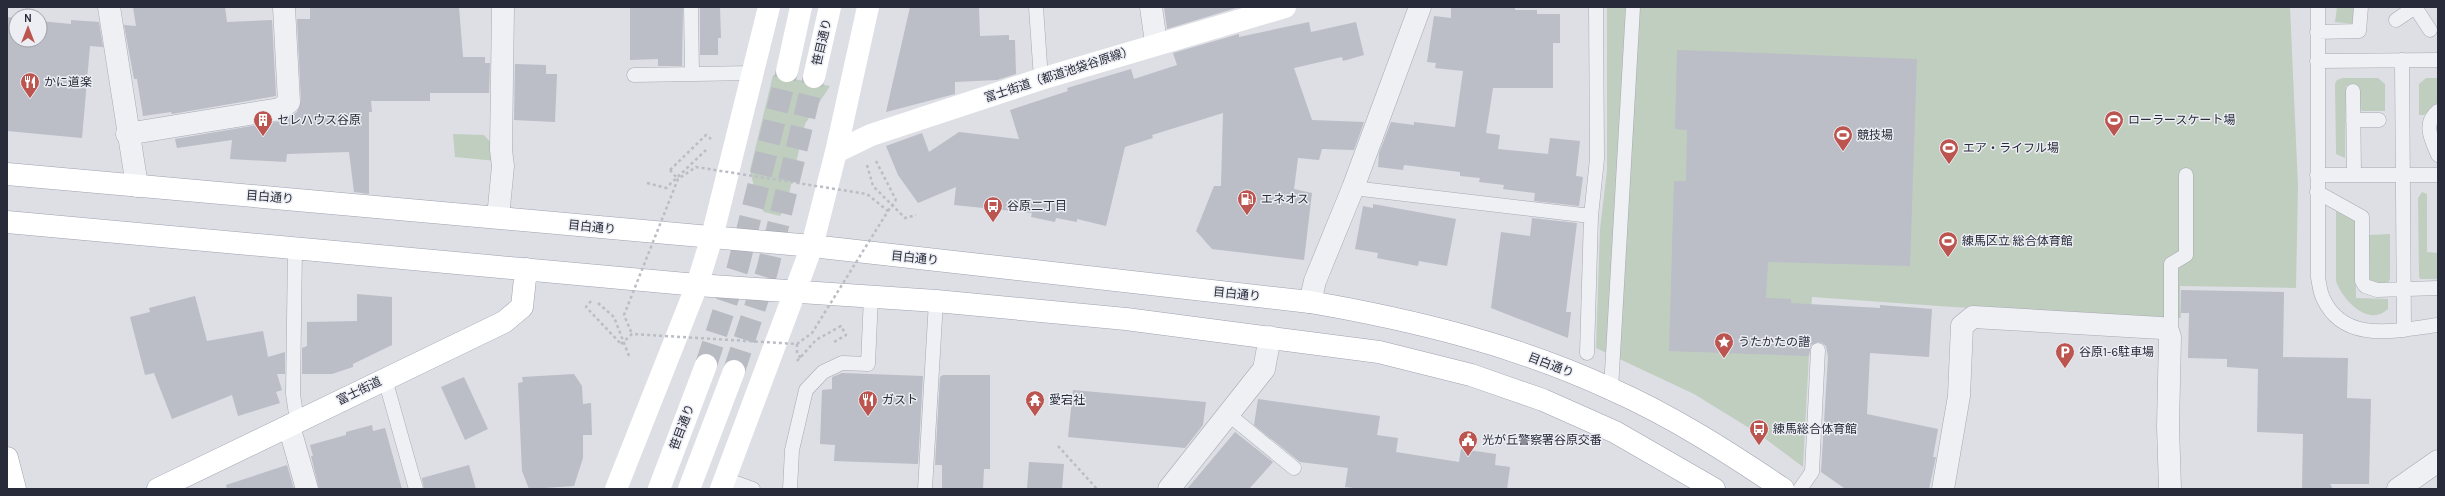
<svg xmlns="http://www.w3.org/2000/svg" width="2445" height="496" viewBox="0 0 2445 496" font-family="Karla,'Noto Sans JP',sans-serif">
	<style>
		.green { fill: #c0cebf }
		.building { fill: #bbbdc7 }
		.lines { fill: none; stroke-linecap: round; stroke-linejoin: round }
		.secondary-tunnel { stroke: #b9bbc3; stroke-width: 22; stroke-dasharray: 22 11; stroke-linecap: butt }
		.service-casing { stroke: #a7a9b2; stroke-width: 15 }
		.minor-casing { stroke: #a7a9b2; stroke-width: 23 }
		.tertiary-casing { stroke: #a7a9b2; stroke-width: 23 }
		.primary-casing { stroke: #9ea1af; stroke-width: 23 }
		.path { stroke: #bbbdc4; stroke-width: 2.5; stroke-dasharray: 3 3; stroke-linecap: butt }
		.service { stroke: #eff0f4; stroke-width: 14 }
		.minor { stroke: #eff0f4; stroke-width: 22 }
		.tertiary { stroke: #eff0f4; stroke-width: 22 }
		.secondary { stroke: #fff; stroke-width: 22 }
		.primary { stroke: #fff; stroke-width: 22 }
		.path-bridge { stroke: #bbbdc4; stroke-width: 2.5; stroke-dasharray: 3 3; stroke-linecap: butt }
		.labels { text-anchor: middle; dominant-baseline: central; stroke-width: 3; stroke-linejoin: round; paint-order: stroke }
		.street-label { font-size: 12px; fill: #282b3a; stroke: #eceef3 }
		.poi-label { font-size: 12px; fill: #282b3a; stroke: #eceef3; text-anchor: start }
	</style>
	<rect width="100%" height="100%" fill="#dddfe5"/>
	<path class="green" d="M1607,7h683l8,179 -2,102 -116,-2 1,32 -228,-11 -141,-10 -9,170 -44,-33 -65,-40 -98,-46 4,-119 7,-59z
		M2337,7h20l-1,17 -21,-2z
		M773,75l57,11 -25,38 -19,83 -6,9 -16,-4 -6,-9 -8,-33z
		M2343,78h35l7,6v27h-23l-3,-5v-20h-13l-1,72 -9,-4v-3l-1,-67 2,-4z
		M2426,78h12v25l-14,12h-5v-31z
		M453,134l31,1 7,8 5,18 -41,-4z
		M2422,192l5,2v58l11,1v26h-18l-1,-3 -1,-78z
		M2336,211l19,10 1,77 32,1v10c-20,19 -46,-10 -52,-28z
		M2390,234v45l-2,4h-14l-4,-3 -1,-45z"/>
	<path class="building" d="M133,7h92l2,15 45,-2 4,76 -104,18 -1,-2 -28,4 -6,-37h-3l-10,-54 12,1z
		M310,7h149l4,50h22v6h5l-1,30h-59v8h-59l1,11h-3v82l-15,-2 -5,-40 -62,2 -1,8 -56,-3 2,-19 -55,8 -2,-9 107,-18 15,-9 4,-11 -4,-82h13z
		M630,7h53l-1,59h-24v-7l-28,1z
		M700,7h20l1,31h-3v17h-18z
		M910,7h69l1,29 29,-1v5h6l1,34 -19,6 -42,2v12l-69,18z
		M1164,7h72v1l-69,21z
		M1451,7h64v3h22v4h23v29h-7v45h-60l-7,45 14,2 -2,14 50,5 2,-16 30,3 -4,35 7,1 -4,29 -45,-5 1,-8 -32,-4 1,-4 -25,-3 1,-4 -20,-2v-4l-56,-7 -1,5 -25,-3 1,-14 12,-31 23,3v-3l41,5 8,-56 -28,-3 1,-5 -9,-1 7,-46 17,2z
		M7,17l9,1v22h24v-19l31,3v-4l28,2 4,25 -13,-1 -8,92 -75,-7z
		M1309,22l2,10 45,-10 8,33 -21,6 -1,-4 -48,11 18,52 52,2 -10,28 -32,-1 -3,11 -21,-2 -4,31 18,4 -8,67 -92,-11 -16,-18 18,-45h7l2,-73 -71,22 1,3 -28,9 -19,79 -29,-7v3l-21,-4 -1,4 -24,-5 1,-4 -78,-8 2,-18 -38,16 -20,-28 -12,-29 36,-13 7,19 30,-20 60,7 -9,-29 58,-19 -1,-3 64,-19 3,10 43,-14 -4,-12 66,-19v3z
		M1677,50l240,9 -7,207 -142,-4 -2,36 25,1v4l89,5v-3l52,4 -3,48 -59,-4 -3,61 71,15 -5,28h3l-7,32 -85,-1 -23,-16 7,-115 -2,-11 -4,-3 -4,-1 -7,3 -2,11 -140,-5 5,-170h12l1,-51 -12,-1z
		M515,64l31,1v9h11l-2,48 -41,-2z
		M1373,204l83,15 -9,47 -28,-5 -1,5 -41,-8 1,-5 -23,-4 8,-43 10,2z
		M1532,218l45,5 -11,89h5l-3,26 -77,-30 10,-76 29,4z
		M2181,290l103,2 -1,65 65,1 -1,40 24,1 -2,85h-39l3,5h-31l1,-55 -46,-2 1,-63 -31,-2v-8l-39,-1 1,-45h-8z
		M357,294l35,3v48l-39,19v3l-21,7h-30v-26l5,-2v-24l50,-1z
		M195,296l12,45 56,-10 5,26 17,-5v22h-8l5,16 -6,2 4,11 -42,13 -6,-21 -60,24 -18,-46 -9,2 -15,-58 20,-5 -1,-4z
		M842,373l81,3 -5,88 -84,-3 1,-16 -15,-1 2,-54 10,-1v-12z
		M574,374l8,12 1,18 8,-1 1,32h-9v23l-9,28 -45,3 -7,-18 -4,-88 5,-1 -1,-5z
		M943,375h47v94h-6l-1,20h-41v-24h-7l5,-88z
		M464,377l24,52 -23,11 -24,-53z
		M1073,390l133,12 -3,23 -18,23 -117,-11z
		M1258,399l122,17 -3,19 21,3 -2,14 63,10 2,-13 35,5 -1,11 15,2 -3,22h-144l-18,-2 3,-19 -48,-6 -46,-37z
		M372,425l1,6 12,-3 17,61h-83l-8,-33h2l-3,-11 36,-10v-3z
		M1235,432l38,30 -24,27h-62z
		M1029,462l35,2 -2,25h-35z
		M287,465l7,24h-67l-1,-4z
		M469,465l7,24h-52l-2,-11z"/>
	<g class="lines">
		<path class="secondary-tunnel" d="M706,365l32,-98 49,-196
			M734,371l33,-100 47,-194"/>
		<g class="service-casing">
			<path id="service" d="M691,7l1,67
				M1036,7l5,72
				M2318,7v270c1,6 2,15 5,21 21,47 75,32 115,27
				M2415,7l15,23
				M2396,20l19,-13
				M2317,32l42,-1 2,-24
				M2402,60l2,270
				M2317,61l121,-1
				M634,75l119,-2
				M2353,91l1,84
				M2438,111c-16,13 -6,29 0,44
				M2353,120h26
				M2317,175h121
				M1353,188l238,28
				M2317,192l45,25v64l3,5 12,4 61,-2
				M295,248l-2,146 4,27
				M2168,331l3,-6v-61l15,-9v-80
				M1587,353l4,-137 6,-57 -1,-152
				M385,379l31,110
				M1611,389l22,-382
				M1228,414l66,54
				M725,479l28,10
				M790,489l2,-39 14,-60 17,-18 19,-9 26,1 3,-68
				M925,489l11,-188
				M1800,489l12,-17 6,-122"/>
		</g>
		<g class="minor-casing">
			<path id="minor" d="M109,7l28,179
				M1151,7l5,36
				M127,134l153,-25 9,-7 -5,-95
				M498,217l5,-51 -2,-16 2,-143
				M1310,302l5,-21 38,-93 67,-181
				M289,426l18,63
				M1169,489l95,-120 6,-32
				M1943,489l16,-93 3,-70 11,-9 188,11 7,3 2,6 -2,89 2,63"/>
		</g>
		<g class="tertiary-casing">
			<path id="tertiary" d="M2398,489l40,-28"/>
		</g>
		<g class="primary-casing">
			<path id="primary" d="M7,174l805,72 498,56c104,18 206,43 301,87 61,27 117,63 172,100
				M7,222l690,63 239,16 190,18 253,33 92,23 72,25 72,32 99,57
				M7,458l8,31
				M158,489l346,-167 18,-15 4,-38"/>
		</g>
		<path class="path" d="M876,161l20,39
			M867,165l6,21 32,32 11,-3
			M670,170l36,-35 5,4
			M647,183l19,5 40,-38
			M591,301l-5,6 35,37
			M598,303l16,14 15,39
			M797,361l19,-21 25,-14 5,9 -12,7
			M1058,446l39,43"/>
		<use href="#service" class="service"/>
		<use href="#minor" class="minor"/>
		<use href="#tertiary" class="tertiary"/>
		<path class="secondary" d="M787,71l14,-64
			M814,77l16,-70
			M836,152l35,-17 170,-56 244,-72
			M616,489l81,-204 15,-48 57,-230
			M659,489l47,-124
			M689,489l45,-118
			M721,489l91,-243 24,-94 32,-145"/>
		<use href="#primary" class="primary"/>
		<path class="path-bridge" d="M670,170l8,9
			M888,211l8,-11
			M621,344l11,-10 165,10 15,-11 76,-122 -21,-17 -171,-27 -18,12 -54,136 8,19
			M797,344v9l5,7"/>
	</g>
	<defs>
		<g id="restaurant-pin" transform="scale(1)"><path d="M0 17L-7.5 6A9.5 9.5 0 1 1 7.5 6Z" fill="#bc5550" stroke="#eceef3"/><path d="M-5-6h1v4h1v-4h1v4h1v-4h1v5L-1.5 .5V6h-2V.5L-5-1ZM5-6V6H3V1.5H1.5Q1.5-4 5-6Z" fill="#fff"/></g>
		<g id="building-pin" transform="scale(1)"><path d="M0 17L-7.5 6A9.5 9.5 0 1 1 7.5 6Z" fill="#bc5550" stroke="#eceef3"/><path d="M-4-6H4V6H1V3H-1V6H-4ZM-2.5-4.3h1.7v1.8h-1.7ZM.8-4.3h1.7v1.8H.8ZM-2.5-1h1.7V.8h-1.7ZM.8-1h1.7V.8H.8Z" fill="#fff"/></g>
		<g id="stadium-pin" transform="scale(1)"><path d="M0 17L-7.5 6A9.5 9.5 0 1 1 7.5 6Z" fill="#bc5550" stroke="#eceef3"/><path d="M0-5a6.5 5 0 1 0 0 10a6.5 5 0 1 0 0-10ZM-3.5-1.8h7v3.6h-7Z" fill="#fff"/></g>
		<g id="fuel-pin" transform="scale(1)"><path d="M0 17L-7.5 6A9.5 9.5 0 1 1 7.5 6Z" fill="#bc5550" stroke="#eceef3"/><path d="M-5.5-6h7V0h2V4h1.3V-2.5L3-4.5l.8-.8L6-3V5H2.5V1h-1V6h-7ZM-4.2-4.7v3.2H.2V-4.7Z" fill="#fff"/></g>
		<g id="bus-pin" transform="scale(1)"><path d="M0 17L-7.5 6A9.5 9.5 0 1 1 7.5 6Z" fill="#bc5550" stroke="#eceef3"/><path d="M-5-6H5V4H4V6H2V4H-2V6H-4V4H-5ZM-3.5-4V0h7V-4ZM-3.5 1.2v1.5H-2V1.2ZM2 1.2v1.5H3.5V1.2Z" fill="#fff"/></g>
		<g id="sight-pin" transform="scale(1)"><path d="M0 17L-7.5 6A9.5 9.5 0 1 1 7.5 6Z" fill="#bc5550" stroke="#eceef3"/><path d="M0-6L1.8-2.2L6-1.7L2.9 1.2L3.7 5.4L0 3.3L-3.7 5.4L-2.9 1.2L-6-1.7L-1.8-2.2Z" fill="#fff"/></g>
		<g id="parking-pin" transform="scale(1)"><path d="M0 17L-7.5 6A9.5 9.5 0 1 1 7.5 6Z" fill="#bc5550" stroke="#eceef3"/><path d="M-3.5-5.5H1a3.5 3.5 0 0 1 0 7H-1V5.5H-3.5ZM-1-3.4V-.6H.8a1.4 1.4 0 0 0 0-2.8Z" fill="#fff"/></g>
		<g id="temple-pin" transform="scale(1)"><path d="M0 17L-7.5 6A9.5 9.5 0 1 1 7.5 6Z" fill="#bc5550" stroke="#eceef3"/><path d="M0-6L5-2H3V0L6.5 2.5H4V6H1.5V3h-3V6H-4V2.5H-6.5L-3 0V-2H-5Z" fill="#fff"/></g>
		<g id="civic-pin" transform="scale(1)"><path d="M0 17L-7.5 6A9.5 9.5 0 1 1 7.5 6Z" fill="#bc5550" stroke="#eceef3"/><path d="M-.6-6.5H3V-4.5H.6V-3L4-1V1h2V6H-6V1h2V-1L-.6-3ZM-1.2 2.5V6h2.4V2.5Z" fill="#fff"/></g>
	</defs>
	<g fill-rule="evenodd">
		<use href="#restaurant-pin" x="30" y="82"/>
		<use href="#building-pin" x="263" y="120"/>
		<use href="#stadium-pin" x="2114" y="120"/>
		<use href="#stadium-pin" x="1843" y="135"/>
		<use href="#stadium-pin" x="1949" y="148"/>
		<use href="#fuel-pin" x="1247" y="199"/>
		<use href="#bus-pin" x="993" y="206"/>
		<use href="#stadium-pin" x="1948" y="241"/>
		<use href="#sight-pin" x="1724" y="342"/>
		<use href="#parking-pin" x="2065" y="352"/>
		<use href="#restaurant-pin" x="868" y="400"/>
		<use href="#temple-pin" x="1035" y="400"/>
		<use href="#bus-pin" x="1759" y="429"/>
		<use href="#civic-pin" x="1468" y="440"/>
	</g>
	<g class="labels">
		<g class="street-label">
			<text transform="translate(822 42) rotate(-77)">笹目通り</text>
			<text transform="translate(1059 74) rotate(-18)">富士街道（都道池袋谷原線）</text>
			<text transform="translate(270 197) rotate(5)">目白通り</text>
			<text transform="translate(592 227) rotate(6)">目白通り</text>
			<text transform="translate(915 258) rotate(6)">目白通り</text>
			<text transform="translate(1237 294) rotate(6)">目白通り</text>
			<text transform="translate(1551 365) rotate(21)">目白通り</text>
			<text transform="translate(359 391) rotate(-26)">富士街道</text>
			<text transform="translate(682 427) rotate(-69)">笹目通り</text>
		</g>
		<g class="poi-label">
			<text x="44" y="82">かに道楽</text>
			<text x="277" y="120">セレハウス谷原</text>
			<text x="2128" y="120">ローラースケート場</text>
			<text x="1857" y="135">競技場</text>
			<text x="1963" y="148">エア・ライフル場</text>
			<text x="1261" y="199">エネオス</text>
			<text x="1007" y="206">谷原二丁目</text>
			<text x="1962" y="241">練馬区立 総合体育館</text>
			<text x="1738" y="342">うたかたの譜</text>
			<text x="2079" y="352">谷原1-6駐車場</text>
			<text x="882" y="400">ガスト</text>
			<text x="1049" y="400">愛宕社</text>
			<text x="1773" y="429">練馬総合体育館</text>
			<text x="1482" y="440">光が丘警察署谷原交番</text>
		</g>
	</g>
	<rect width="2445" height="496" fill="none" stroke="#282b3a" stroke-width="16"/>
	<g transform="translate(28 28)"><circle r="19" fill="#eceef3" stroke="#9ea0a9"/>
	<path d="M0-3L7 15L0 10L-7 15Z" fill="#bc5550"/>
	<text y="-6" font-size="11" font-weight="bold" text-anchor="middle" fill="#282b3a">N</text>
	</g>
</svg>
